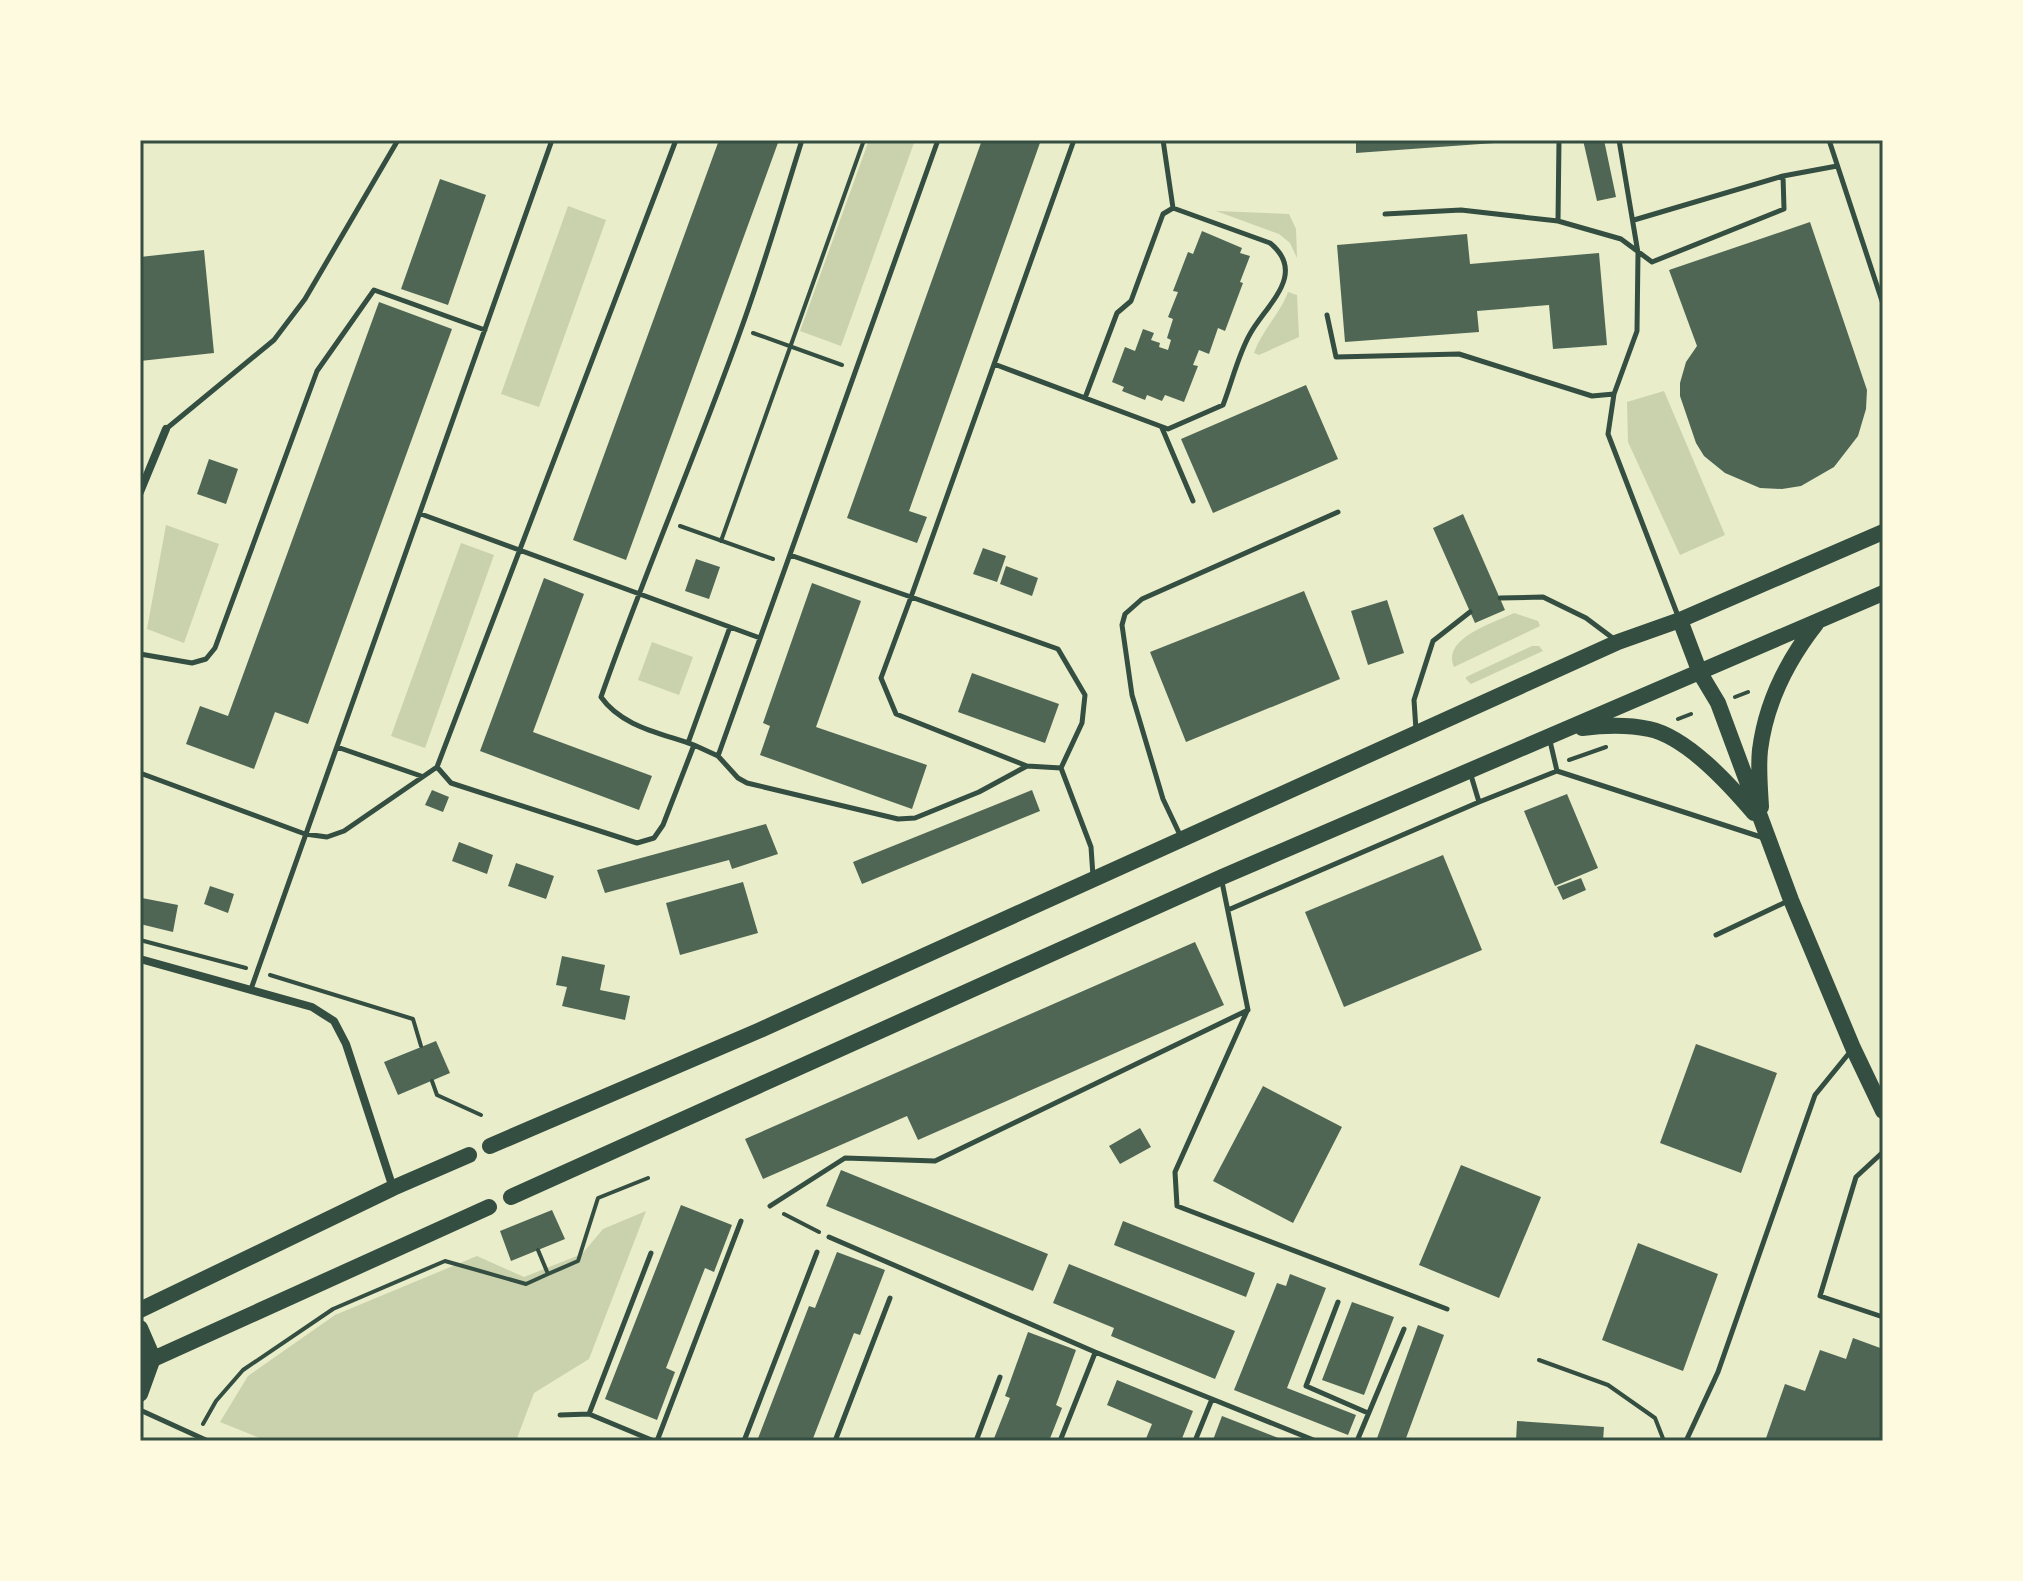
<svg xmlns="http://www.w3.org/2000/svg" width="2023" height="1581" viewBox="0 0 2023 1581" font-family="'Work Sans',sans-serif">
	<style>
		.green { fill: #cad2ad }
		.building { fill: #4f6655 }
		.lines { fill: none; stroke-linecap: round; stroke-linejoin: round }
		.path { stroke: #344e41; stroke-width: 4 }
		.service { stroke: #344e41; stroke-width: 5 }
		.minor { stroke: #344e41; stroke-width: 8 }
		.secondary { stroke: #344e41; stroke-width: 16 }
		.primary { stroke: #344e41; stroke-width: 16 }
		.neatline { fill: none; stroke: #344e41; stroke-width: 3 }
	</style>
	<rect width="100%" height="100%" fill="#e9edc9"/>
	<path class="green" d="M869,140h46l-74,206 -41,-15z
		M568,206l38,14 -67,187 -38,-13z
		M1216,211l73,3 7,15 1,29 -7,-15 -11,-9z
		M1288,292l9,3 2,42 -40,18 -5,-2c8,-23 26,-39 34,-61z
		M1664,391l61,144 -45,20 -52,-113 -1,-40z
		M166,525l53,19 -35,99 -37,-14z
		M461,543l33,12 -69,193 -34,-12z
		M1514,613l24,8 2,5 -86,41c-13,-29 40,-44 60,-54z
		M652,642l41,15 -14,38 -41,-15z
		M1532,646h7l4,5 -72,33 -5,-5v-2z
		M646,1211l-57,148 -55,34 -18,48h-249l-47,-19 28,-46 87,-61 142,-59 47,21 58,-23 21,-25z"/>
	<path class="building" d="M719,140h60l-153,420 -53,-20z
		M982,140h59l-132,371 18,6 -10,26 -70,-25z
		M1356,140h152v2l-152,11z
		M1583,140h21l12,57 -19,4z
		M440,179l46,16 -38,110 -47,-16z
		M1810,222l57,168 -1,19 -8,27 -24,31 -33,19 -19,3 -22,-1 -35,-15 -21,-17 -8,-13 -16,-47v-13l6,-21 11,-16 -28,-76z
		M1202,231l40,17 -2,5 10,3 -10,26 3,1 -18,48 -7,-3 -9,26 -10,-4 -6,15 5,1 -14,36 -19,-7 -3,6 -15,-6 -2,5 -23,-9 2,-4 -12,-5 13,-35 10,4 8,-22 11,4 -3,7 9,3 -1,4 9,3 3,-10 -4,-2 6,-19 -5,-2 10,-25 -5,-1 15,-39 5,2z
		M1467,234l3,30 129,-11 8,92 -54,4 -4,-44 -72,6 2,21 -134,10 -8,-97z
		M204,250l10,103 -74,8v-104z
		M379,302l73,27 -144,395 -33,-12 -21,57 -68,-25 14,-38 28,10z
		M1306,385l32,74 -125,54 -32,-74z
		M209,459l29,10 -12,35 -29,-10z
		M1463,514l42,96 -30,13 -42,-95z
		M983,548l23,8 -9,26 -24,-8z
		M696,559l24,8 -11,32 -24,-8z
		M1006,566l32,12 -6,18 -32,-12z
		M544,578l40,16 -51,138 119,44 -13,34 -159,-59z
		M812,583l49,18 -45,126 111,38 -15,44 -152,-54 10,-29 -7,-3z
		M1304,591l36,88 -154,63 -36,-90z
		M1387,600l17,53 -36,12 -17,-54z
		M972,673l87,31 -14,39 -87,-31z
		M432,790l17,7 -6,15 -18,-7z
		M1032,790l8,21 -178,73 -9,-22z
		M1567,794l31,74 -43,18 -31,-75z
		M766,824l12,30 -46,15 -3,-9 -124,33 -8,-23z
		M459,842l34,13 -6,19 -35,-13z
		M1443,855l39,95 -138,57 -39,-95z
		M516,863l38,13 -8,23 -38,-13z
		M1581,878l5,12 -23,10 -6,-13z
		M743,882l15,51 -78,22 -14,-52z
		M210,886l24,8 -6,19 -24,-9z
		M142,898l36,7 -5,27 -33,-8z
		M1195,942l29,63 -306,135 -11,-24 -144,63 -18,-40z
		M562,956l43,9 -5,25 30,6 -5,24 -63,-14 5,-19 -11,-2z
		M436,1041l14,32 -52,22 -14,-33z
		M1696,1044l81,29 -36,100 -81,-30z
		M1263,1086l79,41 -49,96 -80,-42z
		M1140,1128l11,19 -31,17 -11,-18z
		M1461,1165l80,32 -42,101 -80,-33z
		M841,1170l207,84 -15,37 -207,-85z
		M681,1205l51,20 -18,47 -9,-4 -39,100 9,4 -18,48 -52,-21z
		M552,1210l13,29 -54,22 -11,-30z
		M1123,1221l132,52 -9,24 -132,-52z
		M1638,1243l80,31 -35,97 -81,-31z
		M837,1252l48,18 -25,65 -6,-2 -42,108h-55l52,-135 6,2z
		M1069,1264l166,67 -20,48 -104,-43 3,-8 -61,-25z
		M1290,1274l36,14 -39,100 69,27 -8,20 -114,-45 43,-107 9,3z
		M1352,1302l42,15 -30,78 -42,-15z
		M1418,1325l26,10 -39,106h-29z
		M1028,1332l48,18 -20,55 6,3 -13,33h-56l17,-43 -5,-2z
		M1853,1338l30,11v92h-118l20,-57 20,7 15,-41 26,9z
		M1117,1380l76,31 -12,30h-36l7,-17 -45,-19z
		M1222,1416l64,25 -73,-1z
		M1517,1421l87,6 -1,14h-87z"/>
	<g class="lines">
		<path class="path" d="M753,333l89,32
			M680,526l93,33
			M721,541l143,-401
			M1735,697l13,-5
			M1678,719l13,-5
			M1569,760l37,-13
			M140,940l106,28
			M270,975l143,44 8,27
			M432,1081l5,14 44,20
			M784,1214l35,18
			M548,1274l30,-13 20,-63 50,-20
			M1539,1360l69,25 47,33 9,23
			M203,1424l13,-23 27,-31 90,-61 112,-48 81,23 22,-10 -10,-24"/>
		<path class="service" d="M1619,140l19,113 -1,78 -23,63 -6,40 70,182
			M1829,140l54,164
			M1385,214l76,-4 97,11 63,18 31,23 132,-53 -1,-33
			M1634,220l149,-44 54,-10
			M1558,221l1,-81
			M1327,315l9,42 123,-3 133,42 22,-2
			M994,364l174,65 55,-24c9,-23 15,-50 27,-71 16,-29 58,-60 20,-91l-97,-35 -10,-68
			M1085,398l32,-85 14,-12 32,-87 10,-6
			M1162,428l31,73
			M166,429l108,-89 31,-41 93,-159
			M421,514l339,124
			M790,555l121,42 163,-457
			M1500,598l43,-1 43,21 28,21
			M140,654l52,9 14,-4 9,-11 102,-277 57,-81 111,40
			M1416,730l-2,-30 19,-59 37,-29
			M1550,741l7,30
			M688,743l42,-116
			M694,745l24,11 20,22 9,5 151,36 17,-1 64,-26 48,-26 34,2 30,79 2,29
			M337,747l84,29
			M718,756l220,-616
			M1027,766l-131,-52 -15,-36 30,-81 147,52 27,46 -3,28 -21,45
			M437,767l14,16 186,60 17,-5 9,-13 31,-80c-33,-12 -72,-18 -93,-48 43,-123 95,-242 139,-365 23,-63 42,-128 62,-192
			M1470,772l9,30
			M140,773l165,61 22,3 17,-6 93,-64 239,-627
			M1181,837l-18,-38 -31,-104 -10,-70 3,-11 17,-15 196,-87
			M1228,910l251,-108 78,-31 207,67
			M1716,935l72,-34
			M251,989l301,-849
			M1247,1011l-72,161 2,34 270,103
			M1883,1152l-27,25 -36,119 63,21
			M770,1206l75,-48 90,3 313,-151 -26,-128
			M829,1237l266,115 117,47 -17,42
			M1338,1302l-32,84 62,27
			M1212,1399l104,42
			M140,1410l68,31
			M589,1414l62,-161
			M560,1415l29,-1 65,27
			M657,1441l84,-220
			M744,1441l73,-189
			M835,1441l55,-143
			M976,1441l24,-64
			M1060,1441l35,-88
			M1357,1441l47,-112
			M1686,1441l32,-69 97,-277 35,-43"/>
		<path class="minor" d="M140,492l26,-63
			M140,959l172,48 22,14 12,23 47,144"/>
		<path class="secondary" d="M140,1394l13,-36"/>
		<path class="primary" d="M1680,620l20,53 18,30 73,197 62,148 30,63
			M1582,728c23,-3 44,-4 67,1 38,8 81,56 105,84
			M1761,807c-1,-19 -3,-39 -1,-57 6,-48 27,-89 56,-126
			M490,1146l268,-115 860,-389 62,-22 203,-88
			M511,1197l711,-320 661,-284
			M140,1310l253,-122 76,-33
			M140,1328l13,30
			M140,1365l349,-158"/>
	</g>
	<rect width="2023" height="1581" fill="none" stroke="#fefae0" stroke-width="284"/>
	<rect x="142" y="142" width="1739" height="1297" class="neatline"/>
</svg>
